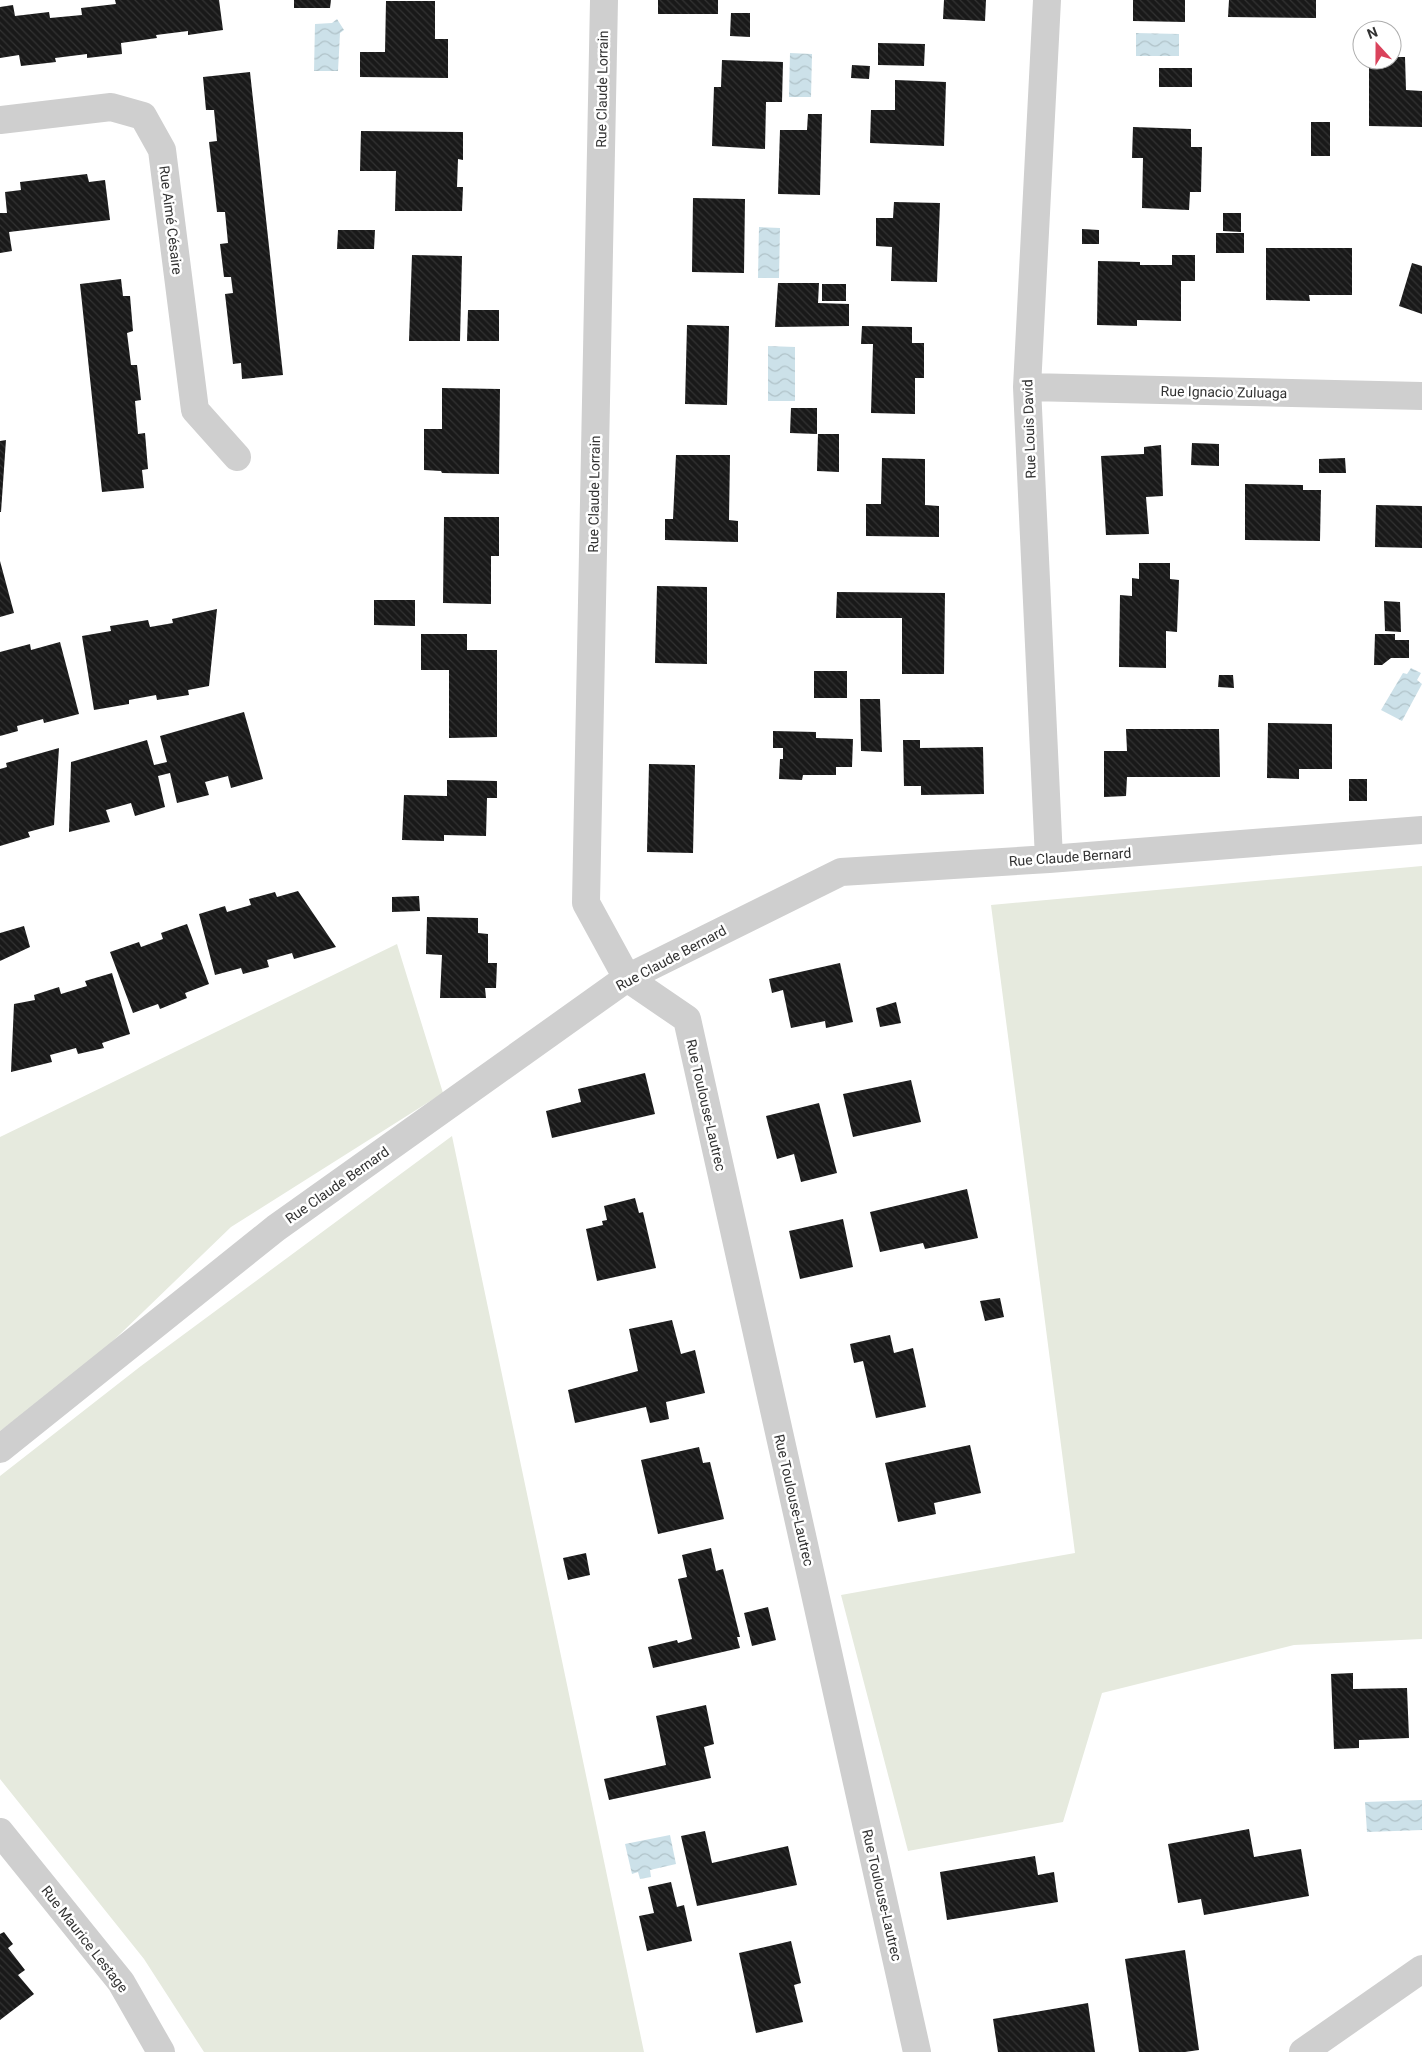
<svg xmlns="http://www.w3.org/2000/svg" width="1422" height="2052" viewBox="0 0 1422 2052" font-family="Roboto,sans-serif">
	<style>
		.green { fill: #e6eade }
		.water { fill: url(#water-waves) }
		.building { fill: url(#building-back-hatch) }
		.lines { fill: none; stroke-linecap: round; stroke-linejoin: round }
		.minor { stroke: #cfcfcf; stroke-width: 28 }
		.labels { text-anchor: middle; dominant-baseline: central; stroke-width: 5; stroke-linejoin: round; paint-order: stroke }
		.street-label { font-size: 14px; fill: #323232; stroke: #fff }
	</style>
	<defs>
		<pattern id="water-waves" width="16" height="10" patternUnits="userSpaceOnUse" patternTransform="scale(1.25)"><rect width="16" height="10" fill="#cce1e9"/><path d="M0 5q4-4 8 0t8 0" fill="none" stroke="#b0c2c8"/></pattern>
		<pattern id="building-back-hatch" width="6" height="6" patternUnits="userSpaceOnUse" patternTransform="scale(1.25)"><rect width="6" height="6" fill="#191919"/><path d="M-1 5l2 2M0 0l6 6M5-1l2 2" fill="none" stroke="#323232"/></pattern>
	</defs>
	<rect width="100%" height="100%" fill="#fff"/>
	<path class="green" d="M1422,866v773l-128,6 -192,48 -39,129 -155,29 -67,-256 234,-42 -84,-648z
		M397,944l46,149 -212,134 -144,139 -87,65v-294z
		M452,1136l192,916h-440l-60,-93 -144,-180v-303l141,-110z"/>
	<path class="water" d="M337,19l7,11 -4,3 -2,38h-24l1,-47 17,-1z
		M1136,33l43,1v22h-43z
		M790,53l22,1 -1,43h-22z
		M759,227l21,1 -1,50h-21z
		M768,346l27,1v54h-27z
		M1411,668l10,5 -4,7 5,4 -20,37 -21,-11 22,-37 4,1z
		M1422,1800v30l-55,2 -2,-30z
		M670,1835l6,29 -26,6 1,7 -11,2 -2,-7 -6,2 -7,-30z"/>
	<path class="building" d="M115,0h104l4,30 -35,5v-4l-32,4 1,3 -36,5 1,11 -35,4v-4l-32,4 1,4 -35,4 -2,-11 -19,3v-51l13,-2 2,11 34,-4 1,6 32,-3 -1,-7 35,-4z
		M294,0h37l-1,8h-36z
		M658,0h60v14h-60z
		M944,0h42l-1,21 -42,-2z
		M1133,0h52v22l-52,-1z
		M1229,0h87v18l-88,-1z
		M386,1h49v38h13v39l-88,-1v-25h25z
		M731,13h19v24l-20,-1z
		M878,43l47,1 -1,22 -46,-1z
		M1392,57h13l1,33 16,1v36l-53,-1v-66h23z
		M722,60l61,2 -1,40h-16l-1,47 -53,-3 2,-59h7z
		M852,65l18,1 -1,13 -18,-1z
		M1159,68h33v19h-33z
		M250,72l33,303 -41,4 -1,-16 -8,1 -8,-70 8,-1 -2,-16h-7l-4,-33 8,-1 -3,-31h-8l-8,-70 8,-1 -3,-31h-8l-3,-33z
		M895,80l51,2 -2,64 -74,-3 1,-33h24z
		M808,114h14l-2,81 -42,-1 2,-64h27z
		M1311,122h19v34h-19z
		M1133,127l58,2v18h11l-1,45h-11l-1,18 -47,-2 1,-50h-11z
		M361,131l102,1v28l-5,-1 -1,28h6l-1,24h-67l1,-40h-36z
		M87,174l2,8 16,-2 5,40 -101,12 3,19 -12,2v-40h7l-2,-21 16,-2 -1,-8z
		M693,198l52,1 -1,74 -52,-1z
		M894,202l46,1 -3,79 -46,-1 1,-34 -16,-1v-28h17z
		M1223,213h18v19l-18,-1z
		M1082,229l17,1v14h-17z
		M338,230h37l-1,19h-37z
		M1216,233h28v20h-28z
		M1266,248h86v47h-43l1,6 -44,-1z
		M412,255l50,1 -2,85h-51z
		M1172,255h23v26h-14v40l-44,-1v6l-40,-1 1,-64 42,1v3h32z
		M1412,263l10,3v48l-23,-8z
		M121,279l2,17h7l3,35 -6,2 4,32h6l4,35 -6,1 3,33 7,-1 3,36 -6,1 2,18 -42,4 -22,-208z
		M778,283h41l-1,20 31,1v22l-74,1z
		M822,284h24v17h-24z
		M468,310h31v31h-32z
		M687,325l42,1 -2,79 -42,-1z
		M862,326l50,1v16h12v35h-9v36l-44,-1 2,-69h-12z
		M442,388l58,1 -1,85 -57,-1 -1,-2 -17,-1v-41h18z
		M791,408h26v26l-27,-1z
		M818,434h21v38l-22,-1z
		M6,440l-5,72h-1v-71z
		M1192,443l27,1v22l-28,-1z
		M1161,445l2,51 -17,1 3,37 -43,1 -5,-79 43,-2v-7z
		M676,455h54l-1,65 9,1v21l-73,-2v-21h8z
		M882,458l43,1v46l14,1v31l-73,-1v-32h15z
		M1345,458l1,15h-27v-14z
		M1245,484l58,1v5h18l-1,51 -75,-1z
		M1376,505l46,1v42l-47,-1z
		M444,517h55v39h-8v48l-48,-1z
		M0,561l14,52 -14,4z
		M1139,563h31v16l9,1 -2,52 -11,-1v37l-47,-1 1,-72 12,1v-18l7,1z
		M657,586l50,1v77l-52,-1z
		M837,592l108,1 -1,81h-42v-56h-66z
		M374,600h41v26l-41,-1z
		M1384,601l16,1 1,30 -16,-1z
		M217,609l-8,77 -21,4 1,5 -32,5 -1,-5 -27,5v4l-35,6 -12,-74 29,-5 -1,-5 38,-6 2,7 23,-4 -1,-4z
		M421,634h46v16h30v87l-48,1v-68h-28z
		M1375,634h20v6h14v18h-18l-9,7h-8z
		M60,642l19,72 -35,9 -1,-4 -26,7 1,5 -18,5v-84l30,-8 1,6z
		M814,671h33v27h-33z
		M1219,675h14l1,13 -16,-1z
		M860,699h20l2,53 -21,-1z
		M244,712l19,67 -32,9 -3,-12 -23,6 4,13 -32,8 -7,-30 -12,3 7,31 -30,9 -4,-13 -25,7 4,12 -41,10 2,-70 76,-22 7,25 13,-3 -7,-26z
		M1268,723l64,1v45h-33v10l-32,-1z
		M1126,729h93l1,48h-93l-1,19 -22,1v-46h23z
		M773,731l43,1v6l37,1 -1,28h-16v8h-33l-1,5 -23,-1 1,-20h3v-11h-10z
		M903,740h17v8l63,-1 1,47 -63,1v-9h-17z
		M59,748l-5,77 -26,7 2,5 -30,9v-77l7,-2 -1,-4z
		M649,764l46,1 -2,88 -46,-1z
		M1349,779h18v22h-18z
		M447,780l50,1v17h-10l-1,38 -42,-1v6l-42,-1 2,-45 43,1z
		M298,891l38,56 -42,12 -2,-6 -25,7 2,7 -26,7 -2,-6 -26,7 -16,-61 26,-8 2,6 24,-7 -2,-6 26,-7 2,5z
		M419,896l1,15 -28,1v-15z
		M427,917l51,1v15l10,1v29h9l-1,25h-11l1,10h-46l2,-43 -16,-1z
		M187,924l22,60 -24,9 2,5 -27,11 -2,-5 -25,9 -23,-61 29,-10 2,5 22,-8 -2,-6z
		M24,926l6,21 -30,14v-28z
		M840,963l13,59 -27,6 -1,-7 -34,7 -8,-38 -11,3 -3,-14z
		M112,973l18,61 -28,9 2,5 -26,6 -2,-6 -26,7 2,7 -41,10 3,-68 21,-4 -1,-5 25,-8 2,7 26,-8 -2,-5z
		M896,1002l5,21 -21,4 -4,-19z
		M645,1073l10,41 -103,24 -6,-27 35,-9 -3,-13z
		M911,1080l10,42 -68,15 -10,-43z
		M819,1103l18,70 -36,9 -7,-28 -17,5 -11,-43z
		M967,1189l11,49 -53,11 -2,-6 -43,9 -10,-40z
		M635,1198l4,15 4,-1 13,56 -59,13 -11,-52 17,-4 -1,-4 5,-1 -3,-14z
		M843,1219l10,48 -53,12 -11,-48z
		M1000,1298l4,19 -19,4 -5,-20z
		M672,1320l9,34 14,-4 10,43 -39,9 3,17 -19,4 -4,-16 -71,16 -7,-33 70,-19 -9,-42z
		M890,1335l4,18 19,-5 13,59 -50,11 -13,-57 -9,2 -4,-19z
		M970,1445l11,48 -47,10 2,11 -38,8 -13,-59z
		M699,1447l4,16 7,-1 14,57 -66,15 -17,-74z
		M711,1548l5,23 7,-2 17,68h-3l3,11 -87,20 -5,-21 29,-7 1,3 14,-4 -14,-60 9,-2 -5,-22z
		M586,1553l4,22 -22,5 -5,-22z
		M768,1607l8,33 -24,6 -8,-33z
		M1353,1673v16l54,-1 2,50 -50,2v8l-25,1 -3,-75z
		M706,1705l8,39 -10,3 7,31 -102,22 -5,-21 62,-14 -10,-49z
		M1249,1829l5,28 47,-8 8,47 -105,19 -3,-16 -23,4 -10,-59z
		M705,1831l7,32 76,-17 9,39 -100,21 -16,-70z
		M1035,1856l3,19 16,-3 4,30 -111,18 -7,-48z
		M671,1882l6,25 7,-2 8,36 -45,10 -8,-35 15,-3 -6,-26z
		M4,1932l9,12 -5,4 17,22 -7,5 16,19 -34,26v-86z
		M791,1941l10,42 -7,2 9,37 -47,11 -17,-80z
		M1185,1950l14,100 -14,2h-46l-14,-93z
		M1088,2003l7,49h-97l-5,-33z"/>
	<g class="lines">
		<path class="minor" d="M604,0l-18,903 41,75 60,41 230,1033
			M1047,0l-20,387 22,472
			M0,120l111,-13 32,9 19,34 33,260 42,47
			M1027,387l395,9
			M0,1449l276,-221 351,-250 214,-106 208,-13 373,-29
			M0,1832l121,150 40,70
			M1303,2052l119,-83"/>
	</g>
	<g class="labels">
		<g class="street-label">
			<text transform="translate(602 89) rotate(-89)">Rue Claude Lorrain</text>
			<text transform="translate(171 220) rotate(83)">Rue Aimé Césaire</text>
			<text transform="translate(1224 392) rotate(1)">Rue Ignacio Zuluaga</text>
			<text transform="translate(1029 429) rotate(-92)">Rue Louis David</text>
			<text transform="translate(594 494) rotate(-89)">Rue Claude Lorrain</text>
			<text transform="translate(1070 857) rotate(-4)">Rue Claude Bernard</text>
			<text transform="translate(671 958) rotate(-28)">Rue Claude Bernard</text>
			<text transform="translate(706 1105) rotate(77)">Rue Toulouse-Lautrec</text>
			<text transform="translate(337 1185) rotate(-35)">Rue Claude Bernard</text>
			<text transform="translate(794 1500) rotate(77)">Rue Toulouse-Lautrec</text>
			<text transform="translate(882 1895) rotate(77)">Rue Toulouse-Lautrec</text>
			<text transform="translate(85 1939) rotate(52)">Rue Maurice Lestage</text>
		</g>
	</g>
	<g transform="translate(1377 45) rotate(339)"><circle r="24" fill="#ffffff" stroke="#adadad"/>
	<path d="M0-4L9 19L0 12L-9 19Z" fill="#da435c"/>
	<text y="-8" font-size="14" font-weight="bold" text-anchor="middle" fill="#323232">N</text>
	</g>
</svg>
